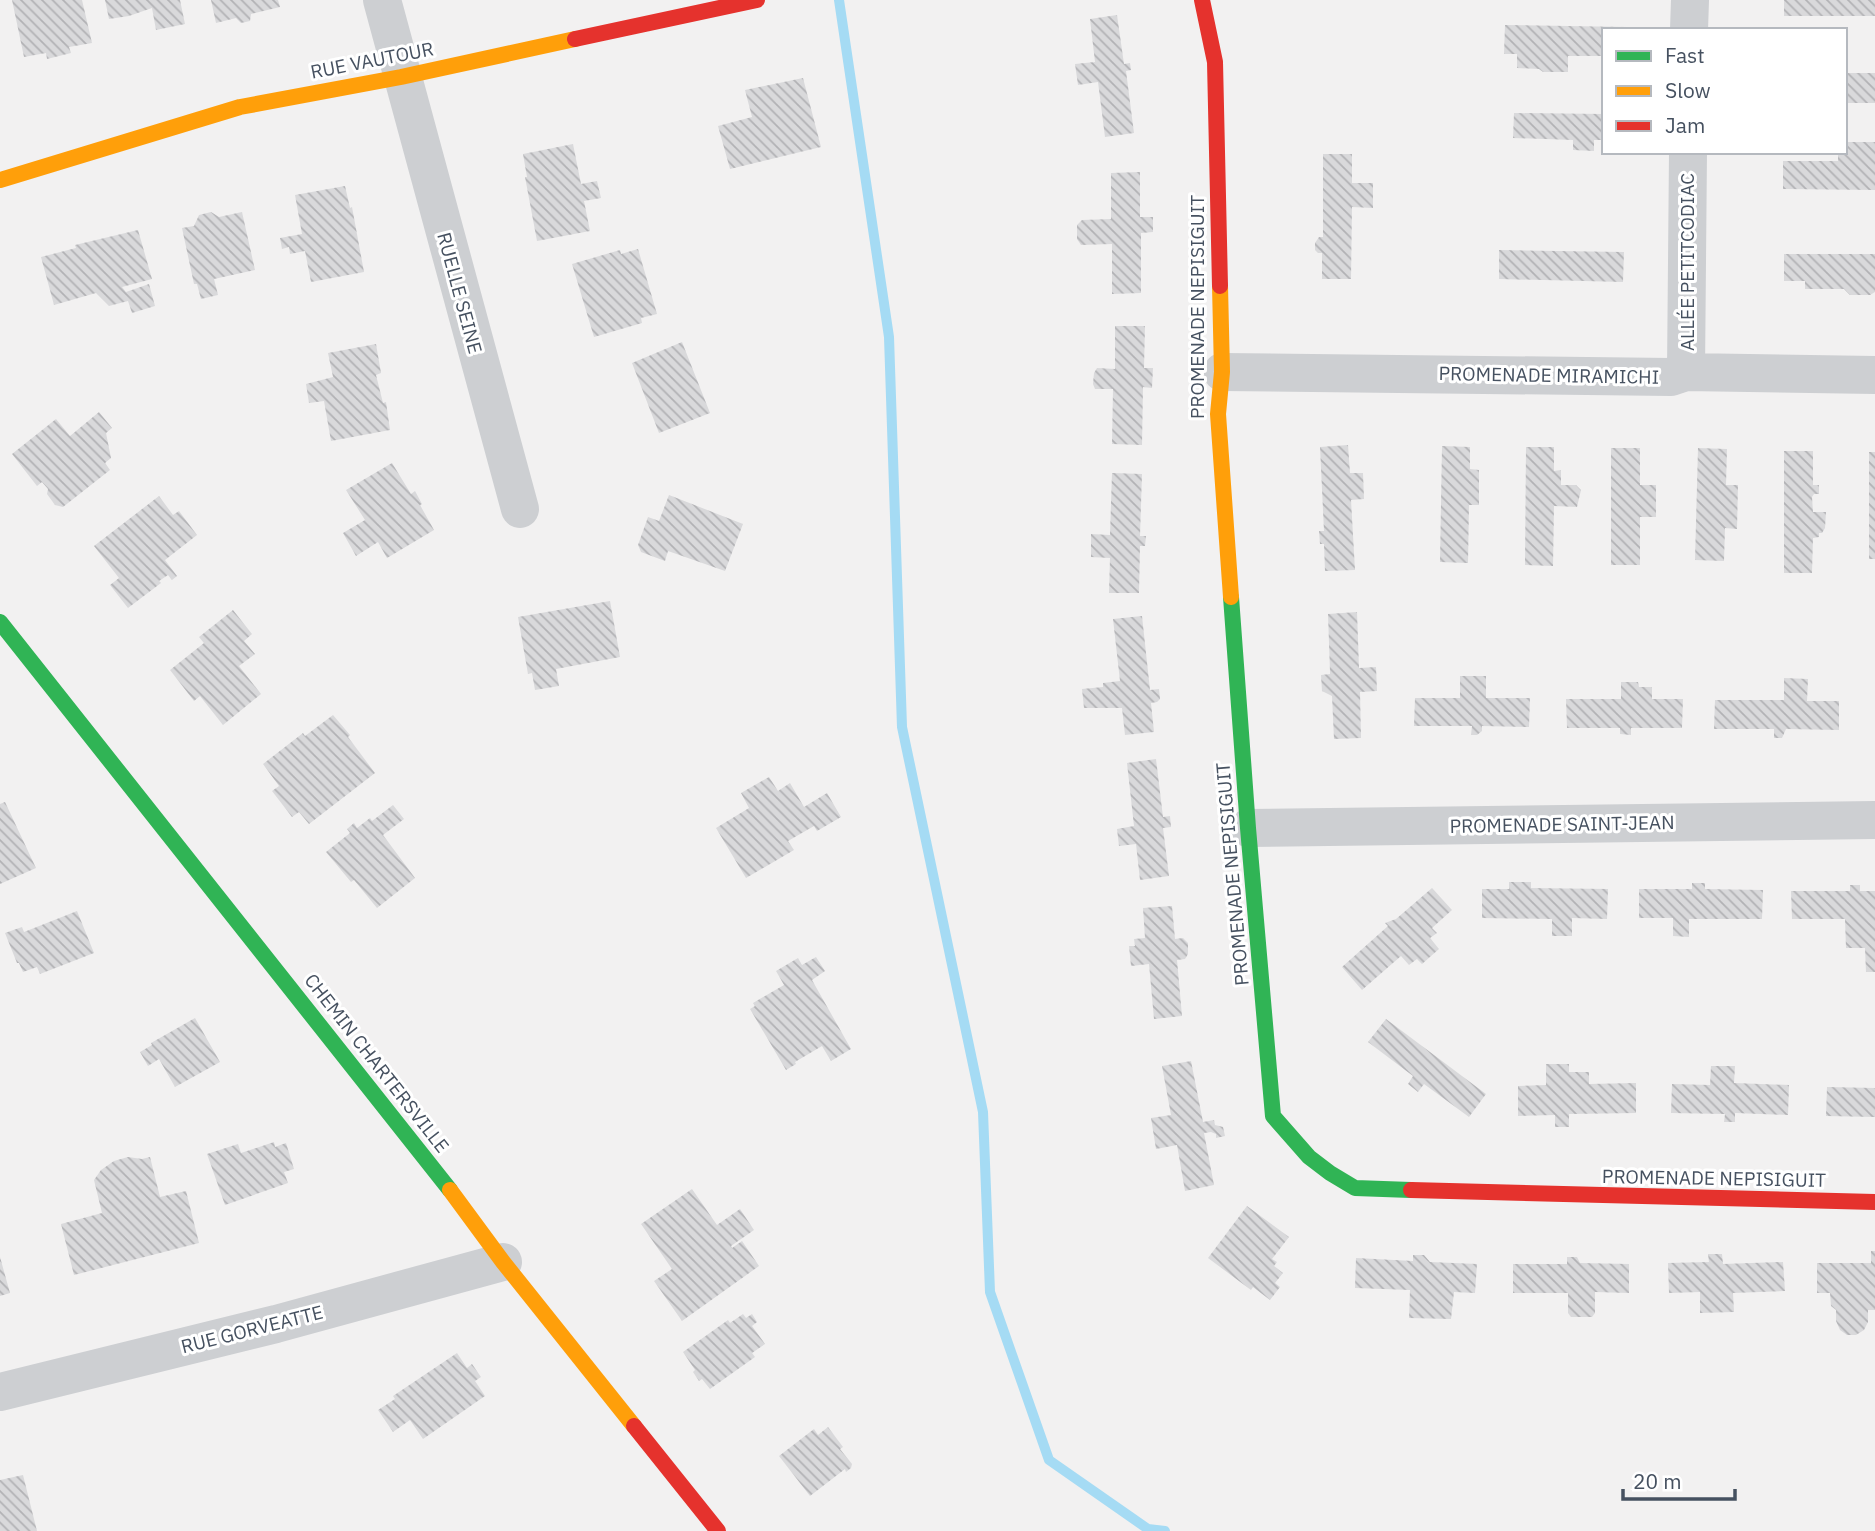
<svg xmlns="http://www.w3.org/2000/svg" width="1875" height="1531" viewBox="0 0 1875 1531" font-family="'IBM Plex Sans',sans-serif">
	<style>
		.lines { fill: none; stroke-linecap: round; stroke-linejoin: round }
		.stream { stroke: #a5dbf4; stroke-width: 10 }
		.building { fill: url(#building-back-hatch) }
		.street { stroke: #cdcfd2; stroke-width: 38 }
		.fast { stroke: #30b455; stroke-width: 16 }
		.slow { stroke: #ff9f0a; stroke-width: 16 }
		.jam { stroke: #e5322d; stroke-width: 16 }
		.labels { text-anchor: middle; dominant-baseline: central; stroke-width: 6; stroke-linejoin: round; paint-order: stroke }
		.street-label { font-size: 19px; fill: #465160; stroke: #fff }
	</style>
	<defs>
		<pattern id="building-back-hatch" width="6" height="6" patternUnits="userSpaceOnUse" patternTransform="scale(1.75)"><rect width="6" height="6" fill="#d9d9db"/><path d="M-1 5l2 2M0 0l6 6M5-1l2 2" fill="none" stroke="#b2b2b5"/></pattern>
	</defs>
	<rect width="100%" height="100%" fill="#f2f1f1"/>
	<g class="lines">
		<path class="stream" d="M839,0l50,337 13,390 81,385 7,180 59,168 99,69 17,2"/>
	</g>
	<path class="building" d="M12,0h70l10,43 -23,4 2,6 -24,6 -1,-6 -22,4z
		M105,0h75l5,24 -29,6 -4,-22 -23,8 -20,3z
		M211,0h67l2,7 -29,7 -1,7 -9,2 -5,-5 -20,5z
		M1784,0h91v16h-91z
		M1117,15l7,49 6,-1 1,7 -5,1 8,62 -29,4 -7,-55 -20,3 -3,-21 20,-2 -5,-43z
		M1505,25l122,2v3h-23v26h-36v16h-25l-4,-3 -22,-1v-14h-13z
		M1845,73h30v30h-30z
		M803,78l18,69 -91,22 -12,-43 34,-9 -7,-27z
		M1514,113l90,1v26h-10v11l-21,-1v-10l-60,-2z
		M1845,142h30v48l-92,-1v-28h55v-9h7z
		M573,144l8,40 16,-3 4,17 -17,3 6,30 -53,10 -12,-64h2l-4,-23z
		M1323,154h29v29h21v25l-21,-1 -1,72h-29v-26h-4l-3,-3v-7l4,-6h4z
		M1140,172v45h13v15l-12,1v60l-29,1v-50l-31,1 -4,-6v-14l5,-5 29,-1v-46z
		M345,186l5,22 2,-1 12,65 -53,10 -6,-31 -15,3 -1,-7 -7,2 -2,-11 22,-4 -7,-39z
		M211,212l8,5 23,-5 13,58 -41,9 4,16 -17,4 -4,-15h-3l-12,-56 12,-2 5,-11z
		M138,230l14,49 -30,8 4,5 23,-8 6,22 -23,7 -4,-12 -19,5 -13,-13 -42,12 -13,-48 35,-9 -1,-3z
		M638,249l19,65 -16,4 1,5 -48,14 -22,-73 48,-14 1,4z
		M1499,250l125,2 -1,30 -124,-3z
		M1784,254h91v38l-5,3h-20l-6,-6h-39v-8h-21z
		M1115,326h30l-1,42h9l-1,20 -9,-1 -1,58 -30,-1 1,-55h-18l-2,-5 1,-11 3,-5 18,1z
		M682,342l28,71 -51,20 -27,-70z
		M376,344l5,29 -5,2 7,28 3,-1 4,28 -59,11 -7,-40 -15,2 -3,-19 27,-7 -5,-24z
		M99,412l13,16 -6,5 5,25 -6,5 5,7 -47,37 -8,-2 -8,-11 1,-5 -6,-7 -5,4 -25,-32 44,-35 14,17z
		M1348,445l2,28h13l1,26 -13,1 4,70 -30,1 -1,-27h-4l-1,-13h5l-4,-84z
		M1442,446l28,1v22l9,1v35h-10l-1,58 -28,-1z
		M1526,447h28v24l7,-1v15h15l5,5 -4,17 -23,-1 -1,60 -28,-1z
		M1611,448h29v37h16v32h-16v48h-29z
		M1698,448l29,1 -1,36h12l-1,44 -12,-1 -1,33 -29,-1z
		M1784,451h29v34h6v9h-5l-2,3 1,15h13l-1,16 -3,5h-3v4l-6,1 -1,35h-28z
		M1869,452h6v107h-6z
		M392,463l19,31 4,-3 7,13 -2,1 14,25 -47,28 -9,-16 -22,14 -13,-23 22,-13 -19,-30z
		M1112,473l30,1 -2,62h6l-1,10h-5l-1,47h-30l1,-35 -19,-1v-23l19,1z
		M669,495l74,29 -18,47 -57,-20 -3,10 -24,-9 -3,-7 10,-28 11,4z
		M159,496l14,19 6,-4 18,24 -32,25 12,16 -5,4 -4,-5 -9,6 2,2 -33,25 -18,-23 9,-7 -25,-32z
		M610,601l10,56 -64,12 3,17 -24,4 -3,-17 -4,1 -10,-57z
		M233,610l19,24 -8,7 11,13 -16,12 22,28 -38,31 -23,-29 -6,5 -24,-31 34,-27 -5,-6z
		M1357,612l2,56 17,-1 1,24 -17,1 1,46 -27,1 -2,-43 -10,-5 -1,-16 9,-1v-2l-2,-58z
		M1142,616l8,74 9,-1 1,10 -3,3 -6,1 3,29 -29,3 -3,-27h-38l-2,-19 21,-2v-4l17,-2 -7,-62z
		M1460,676h26v22h44l-1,29 -47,-1v5l-5,4h-6l1,-9h-58l1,-28h45z
		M1784,678l24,1 -1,22h32v29l-53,-1 -4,9h-8v-9h-60l1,-29h69z
		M1621,682h17l1,5h13v12h31l-1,29h-51v7l-11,-1v-6h-53l-1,-29h55z
		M333,715l17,20 -2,2 27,36 -66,51 -10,-12 -7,5 -20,-26 7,-5 -16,-22 40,-31 2,3z
		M1156,759l7,58 7,-1 1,11 -8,1 6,48 -29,4 -4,-36 -17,2 -2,-17 17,-3 -7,-63z
		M769,777l9,14 12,-8 14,24 23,-14 14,24 -24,14 -3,-5 -26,15 6,9 -48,28 -30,-50 33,-20 -8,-15z
		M5,802l31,66 -36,16v-80z
		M393,805l11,14 -21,16 32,43 -38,30 -23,-28 -3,2 -25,-30 24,-19 -3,-4 7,-6 3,5 13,-10 2,3z
		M1509,882h22v6l77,1 -1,30 -35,-1v18h-20v-17l-70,-1v-29h27z
		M1692,883h13v6l58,1 -1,29h-73v18l-16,-1v-18h-34v-29h53z
		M1850,885h10v6h15v81h-9l-1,-24h-19l-1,-29h-53l-1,-28h59z
		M1432,888l20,22 -20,18 5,5 -7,5 9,11 -17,15 -5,-5 -8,6 -8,-9 -39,34 -20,-23 46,-41 -3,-3 11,-4z
		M1172,906l3,33 8,-1 5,5v11l-3,5 -8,1 5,56 -28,3 -5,-55 -18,2 -2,-20h6l-1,-7 11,-1 -2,-30z
		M77,911l17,42 -54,21 -3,-7 -14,5 -4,-9h-2l-12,-30 17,-6 2,5z
		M816,957l9,14 -13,9 39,69 -20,12 -9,-15 -27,16 1,2 -10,6 -36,-61 5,-3 -2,-3 31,-18 -8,-14 22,-13 4,7z
		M195,1018l25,44 -45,25 -16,-28 -11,7 -8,-14 12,-7 -1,-2z
		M1386,1019l100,75 -17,23 -45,-33 -6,8 -10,-8 5,-8 -45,-34z
		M1191,1061l12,61 11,-2 1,5 8,2 2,9 -9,2v-4l-5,-2 -7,1 10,52 -29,6 -8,-46 -21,4 -5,-31 20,-3 -9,-49z
		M1546,1064h23v8h20v12l47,-1v30l-67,1v13h-14v-12l-37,1v-30l28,-1z
		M1711,1066h24l-1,17 55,2 -1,30 -53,-2v9h-11l1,-8 -54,-1 1,-29 38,1z
		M1827,1087l48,1v29l-49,-1z
		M274,1142l1,5 11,-4 8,26 -10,3 4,11 -63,22 -18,-51 31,-10 3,9z
		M128,1157l14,2 8,-2 10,40 26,-6 13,52 -125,32 -13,-51 41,-11 -8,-33 7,-10 13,-9z
		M692,1189l25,36 23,-16 14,21 -23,16 1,2 10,-7 17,25 -77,55 -28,-40 18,-12 -31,-45z
		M1247,1206l42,31 -17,22 5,3 -3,4 9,7 -8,10 5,4 -10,13 -17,-13 -2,3 -43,-32z
		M1871,1251h4v59h-7v12l-4,8 -8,5h-9l-7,-5 -4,-9v-11l-5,-4 -1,-13h-13v-30h54z
		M1708,1254h14l1,10 60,-2 2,29 -52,2 1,19 -34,1v-21l-31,1 -1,-30 41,-1z
		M1413,1255h11l6,7 47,2 -2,29 -21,-1 -3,27 -42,-1 1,-28 -55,-2 1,-30 57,3z
		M0,1257l10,36 -10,3z
		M1567,1257h10l3,6 49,1v29l-34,-1v21l-3,4h-21l-3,-4v-20h-55v-29h54z
		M743,1314l3,4 6,-4 5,8 -5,4 13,18 -13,9 3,4 -45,32 -8,-10 -3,2 -6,-9 2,-2 -12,-18 45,-32 2,3z
		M457,1353l10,15 5,-4 9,13 -6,4 10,15 -62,43 -13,-19 -17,12 -15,-22 17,-11 -2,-3z
		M828,1427l15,20 -3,2 12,15 -1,4 -5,4 -1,-3 -35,27 -31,-40 35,-27 4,6z
		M23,1475l14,56h-37v-51z"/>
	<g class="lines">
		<path class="street" d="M382,0l138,509
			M1689,30l1,-30
			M1222,372l449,5 15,-5 189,3
			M1686,372l2,-220
			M1248,828l627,-8
			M0,1392l276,-68 227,-62"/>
		<path class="fast" d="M1231,597l17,231 25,288 36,41 21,16 25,15 56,2
			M0,622l450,568"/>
		<path class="slow" d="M0,180l240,-73 161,-30 174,-38
			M1220,286l2,86 -4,42 13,183
			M450,1190l53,72 131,164"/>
		<path class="jam" d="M1202,0l13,62 5,224
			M575,39l182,-39
			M1411,1190l464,12
			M634,1426l84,105"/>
	</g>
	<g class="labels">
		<g class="street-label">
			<text transform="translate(372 60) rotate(-11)">RUE VAUTOUR</text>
			<text transform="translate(1687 262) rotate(-90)">ALLÉE PETITCODIAC</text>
			<text transform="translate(460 293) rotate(75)">RUELLE SEINE</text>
			<text transform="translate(1197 307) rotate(-90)">PROMENADE NEPISIGUIT</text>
			<text transform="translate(1549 375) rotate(1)">PROMENADE MIRAMICHI</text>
			<text transform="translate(1562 824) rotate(-1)">PROMENADE SAINT-JEAN</text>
			<text transform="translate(1232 874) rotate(-95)">PROMENADE NEPISIGUIT</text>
			<text transform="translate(377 1063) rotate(52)">CHEMIN CHARTERSVILLE</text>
			<text transform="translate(1714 1178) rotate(1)">PROMENADE NEPISIGUIT</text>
			<text transform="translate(252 1329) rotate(-14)">RUE GORVEATTE</text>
		</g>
	</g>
	<rect x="1602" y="28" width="245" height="126" fill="#ffffff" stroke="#b5b9bf" stroke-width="2"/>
	<rect x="1616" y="51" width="35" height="10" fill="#30b455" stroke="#b5b9bf" stroke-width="2"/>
	<text x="1665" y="63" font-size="21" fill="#465160">Fast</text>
	<rect x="1616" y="86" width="35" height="10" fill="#ff9f0a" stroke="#b5b9bf" stroke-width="2"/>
	<text x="1665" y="98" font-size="21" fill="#465160">Slow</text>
	<rect x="1616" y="121" width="35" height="10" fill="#e5322d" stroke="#b5b9bf" stroke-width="2"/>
	<text x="1665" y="133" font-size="21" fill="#465160">Jam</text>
	<path d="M1623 1489v10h112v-10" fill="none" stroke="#465160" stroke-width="3.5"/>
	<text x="1633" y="1489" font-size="21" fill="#465160" stroke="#ffffff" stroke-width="5" paint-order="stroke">20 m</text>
</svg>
